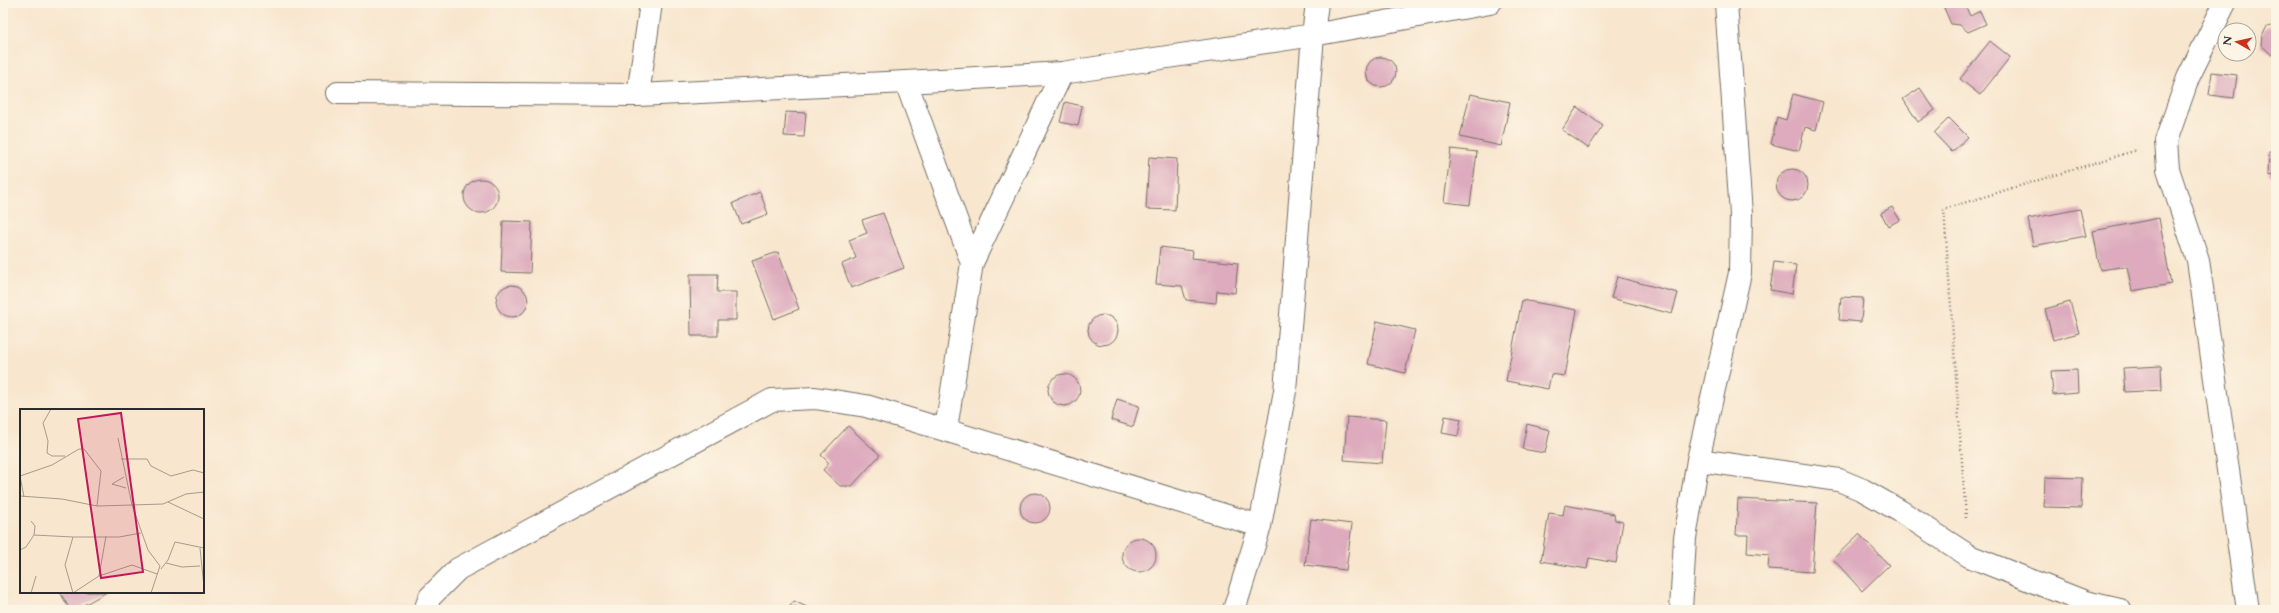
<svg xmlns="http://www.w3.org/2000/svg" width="2279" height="613" viewBox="0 0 2279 613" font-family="Cardo,serif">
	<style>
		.building { fill: #ddabbd }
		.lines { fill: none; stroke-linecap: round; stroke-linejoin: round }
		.minor-casing { stroke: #736c64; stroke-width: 24 }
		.path { stroke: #736c64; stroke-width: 2.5; stroke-dasharray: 1 3; stroke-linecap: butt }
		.minor { stroke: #fff; stroke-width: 22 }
		.inset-road { fill: none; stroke: #a69b8d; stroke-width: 1 }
		.view { fill: #c2185b; fill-opacity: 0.15; stroke: #c2185b; stroke-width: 2 }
		.inset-edge { fill: none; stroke: #2b2b2b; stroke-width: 2 }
	</style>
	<rect width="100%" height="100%" fill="#fcf5e5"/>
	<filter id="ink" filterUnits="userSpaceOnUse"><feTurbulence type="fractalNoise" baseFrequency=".025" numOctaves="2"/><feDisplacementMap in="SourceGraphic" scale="8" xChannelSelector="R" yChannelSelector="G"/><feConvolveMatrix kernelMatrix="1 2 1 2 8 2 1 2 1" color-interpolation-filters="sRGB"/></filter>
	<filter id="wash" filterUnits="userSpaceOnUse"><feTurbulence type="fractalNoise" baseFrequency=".012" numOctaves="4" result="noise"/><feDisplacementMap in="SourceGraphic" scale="16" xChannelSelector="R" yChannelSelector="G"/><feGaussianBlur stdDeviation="0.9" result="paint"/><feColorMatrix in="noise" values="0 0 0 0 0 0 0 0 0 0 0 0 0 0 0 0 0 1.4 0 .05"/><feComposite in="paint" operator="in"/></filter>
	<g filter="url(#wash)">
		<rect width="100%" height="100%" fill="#f8e6ce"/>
		<g id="blocks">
			<path class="building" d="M1942,3h22l6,13 10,-5 6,13 -18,8 -8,-7 -9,-1z
				M2276,25v30h-4l-11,-10 1,-10 5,-8z
				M1990,41l20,16 -30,38 -20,-16z
				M1366 72a15 15 0 1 1 30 0a15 15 0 1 1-30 0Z
				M2212,72l25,3 -3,23 -25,-3z
				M1920,88l15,22 -17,12 -15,-23z
				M1470,94l40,8 -9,44 -41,-9z
				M1793,94l30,8 -7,28 -11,-3 -6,24 -28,-7 6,-27 9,3z
				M1065,102l17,4 -4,20 -18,-4z
				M1577,107l26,19 -15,22 -26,-18z
				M786,112l20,1 -2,24 -20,-1z
				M1949,118l19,19 -16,15 -18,-19z
				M1451,149l26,3 -7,53 -26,-3z
				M2269,152h7v24l-8,-1z
				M1149,157l28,2 -2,51 -29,-1z
				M1776 185a16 16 0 1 1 32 0a16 16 0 1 1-32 0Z
				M464 196a17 17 0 1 1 34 0a17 17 0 1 1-34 0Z
				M760,192l8,22 -27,10 -8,-21z
				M1892,207l8,13 -12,6 -7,-13z
				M2080,209l6,27 -53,10 -5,-27z
				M883,213l21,55 -53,20 -9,-24 14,-6 -7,-18 18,-7 -5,-13z
				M2159,218l12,66 -39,7 -5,-25 -27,4 -7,-39z
				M503,221l29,1 -2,51 -29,-1z
				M1160,247l33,4 -1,7 46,5 -3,30 -18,-2 -1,12 -30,-3 -4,-14 -26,-2z
				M778,252l21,57 -25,10 -22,-58z
				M1774,262l22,3 -4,29 -22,-4z
				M690,274h28l-1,18h19v28h-18v16h-27z
				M1617,277l61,16 -6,21 -61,-16z
				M496 301a16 16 0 1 1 32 0a16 16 0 1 1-32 0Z
				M1841,297l22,1 -2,24 -22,-2z
				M1522,300l55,10 -12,66 -14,-2 -3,15 -42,-8z
				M2070,302l9,31 -26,7 -8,-31z
				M1088 330a15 15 0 1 1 30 0a15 15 0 1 1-30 0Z
				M1377,321l38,9 -10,43 -37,-9z
				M2161,366l1,24 -37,2 -2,-24z
				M2077,370l1,23 -25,2 -2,-24z
				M1048 390a16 16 0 1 1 32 0a16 16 0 1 1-32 0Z
				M1117,399l22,7 -6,21 -22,-7z
				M1445,416l16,3 -3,17 -16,-3z
				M1347,417l39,3 -4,43 -38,-3z
				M1527,424l23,6 -5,23 -23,-4z
				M848,426l32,29 -28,31h-12l-17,-16 6,-7 -8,-8z
				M2045,477l37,1 -1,30 -37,-1z
				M1020 508a15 15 0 1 1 30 0a15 15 0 1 1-30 0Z
				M1738,499l79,4 -5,69 -44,-3 1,-14 -22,-2 1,-18h-12z
				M1565,505l49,9 1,6 8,2 -7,41 -27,-5 -2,11 -46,-8 8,-48 14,2z
				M1311,519l41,5 -6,46 -41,-5z
				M1859,534l30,31 -27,26 -29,-32z
				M1122 555a17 17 0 1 1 34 0a17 17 0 1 1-34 0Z
				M60,592h47l-32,18h-5z
				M794,601l17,8 -1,1h-23z"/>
		</g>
	</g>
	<g filter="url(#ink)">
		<use href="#blocks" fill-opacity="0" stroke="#736c64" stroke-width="1"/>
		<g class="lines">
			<g class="minor-casing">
				<path id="minor" d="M2225,3l-37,75 -22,63 2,28 30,91 50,350
					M906,82l66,181 90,-190
					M338,93l300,2 268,-13 156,-9 251,-38 4,-32
					M638,95l13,-92
					M946,429l26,-166
					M1698,460l141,20 24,10 37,21 69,45 116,46 35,8
					M425,610l5,-13 28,-28 314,-169 43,-2 51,8 394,120
					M1234,610l26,-84 25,-135 28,-356 177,-32
					M1681,610l4,-72 13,-78 42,-187 1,-59 -15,-211"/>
			</g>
			<path class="path" d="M1966,518l-22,-309 193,-59"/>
			<use href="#minor" class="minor"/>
		</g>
	</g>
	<g transform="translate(20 409)">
		<rect width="184" height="184" fill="#f8e6ce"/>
		<path class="inset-road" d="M31,0l-8,14 5,18 -1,12 5,3h13M98,29l14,67 31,-1 23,-10 18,-2M101,50h26l4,7 20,10 22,-6 11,3M0,67l32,-11 27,-16h5l17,22 -4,35M0,67l4,21M104,68l-12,7 14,4M0,87l42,3 35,7 35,-1 16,45 12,16 -9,27M148,93l36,17M14,126l39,2 -8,28 8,28M86,127l-7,40 33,-11 25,9M53,128h46l22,-4M180,139l4,39M0,141l6,-3 8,-12 1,-9 -4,-5M146,154l16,4 18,-1M141,160l7,-9 7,-18 29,6M11,184l5,-17M53,184l26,-17"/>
		<path class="view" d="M101,4l22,159 -42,6 -23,-159z"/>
		<rect width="184" height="184" class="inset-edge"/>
	</g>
	<rect width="2279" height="613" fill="none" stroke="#fcf5e5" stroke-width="16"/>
	<g transform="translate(2237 42) rotate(278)"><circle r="19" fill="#fcf5e5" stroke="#a8a49b"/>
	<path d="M0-3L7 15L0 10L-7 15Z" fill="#c8321e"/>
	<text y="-6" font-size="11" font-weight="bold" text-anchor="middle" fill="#2b2b2b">N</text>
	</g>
</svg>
